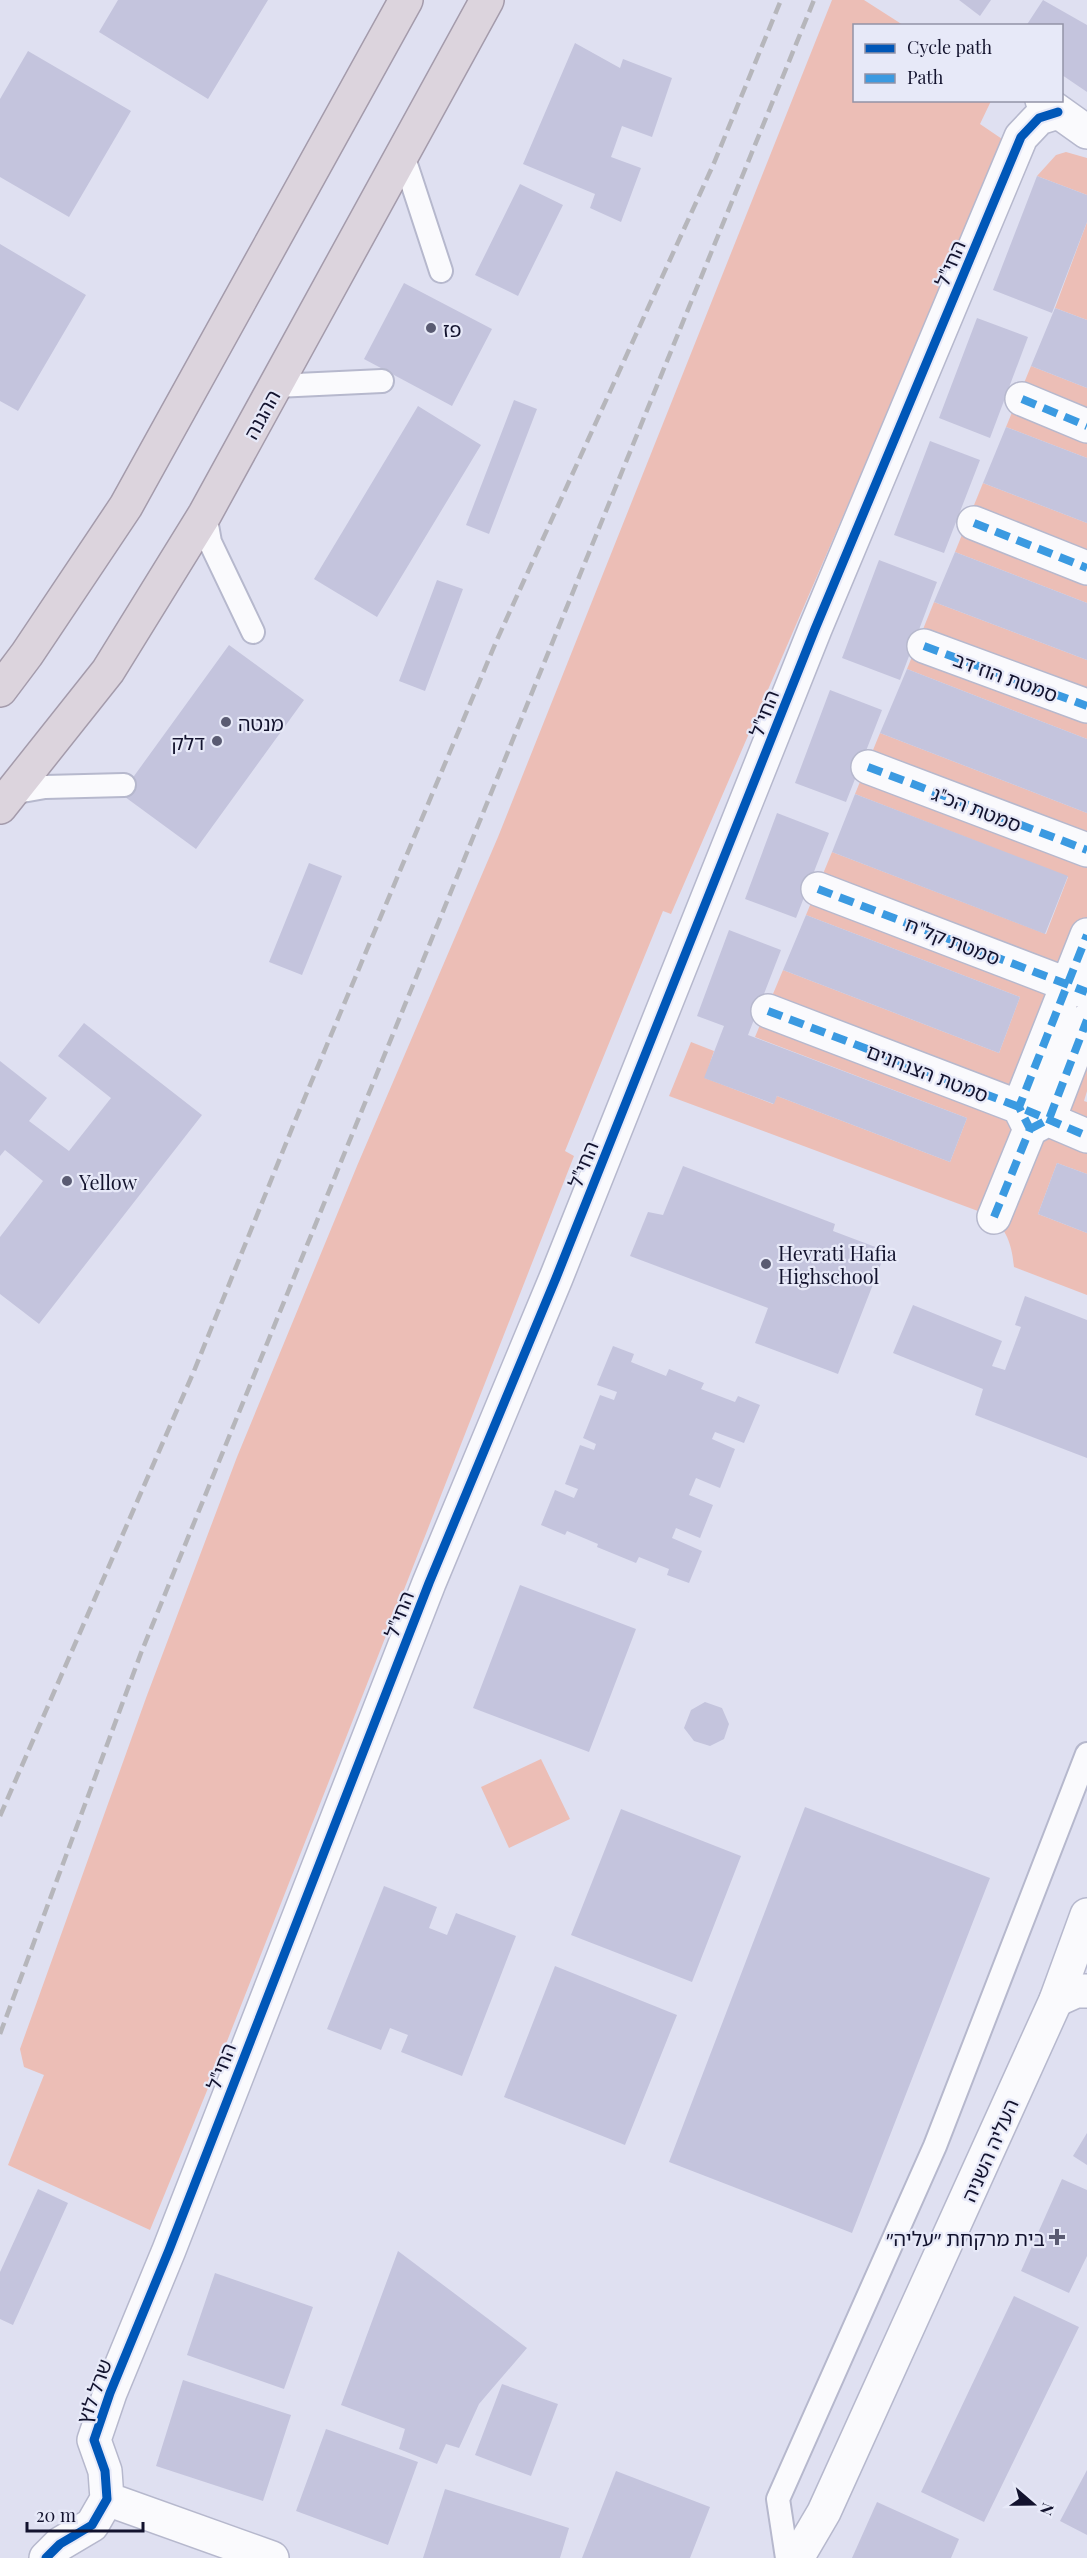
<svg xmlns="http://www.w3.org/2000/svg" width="1087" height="2558" viewBox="0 0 1087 2558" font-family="'Playfair Display','Noto Sans Hebrew',serif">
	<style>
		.green { fill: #ecbeb6 }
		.building { fill: #c4c4dd }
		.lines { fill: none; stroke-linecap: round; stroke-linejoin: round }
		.lane-casing { stroke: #b6b8cd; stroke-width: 26 }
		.street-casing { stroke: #b6b8cd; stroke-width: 36 }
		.secondary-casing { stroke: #b6b8cd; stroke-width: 36 }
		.highway-casing { stroke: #a49bab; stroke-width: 36 }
		.lane { stroke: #fafafd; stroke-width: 22 }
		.street { stroke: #fafafd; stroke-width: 33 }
		.secondary { stroke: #fafafd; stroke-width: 33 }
		.highway { stroke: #dcd4dd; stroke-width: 33 }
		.rail { stroke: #b6b6bb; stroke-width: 4.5; stroke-dasharray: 12 6; stroke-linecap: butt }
		.quiet { stroke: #3b9ae1; stroke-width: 8; stroke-dasharray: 15 8; stroke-linecap: butt }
		.cycleway-casing { stroke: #e7e9f8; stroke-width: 13 }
		.cycleway { stroke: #0057b8; stroke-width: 9 }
		.poi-dot { fill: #5a5b72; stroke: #e7e9f8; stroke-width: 2 }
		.labels { text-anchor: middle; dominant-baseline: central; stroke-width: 4.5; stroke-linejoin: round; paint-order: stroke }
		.street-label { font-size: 20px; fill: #13132e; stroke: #e7e9f8 }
		.poi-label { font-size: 20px; fill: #13132e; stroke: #e7e9f8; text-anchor: start }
	</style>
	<rect width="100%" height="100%" fill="#dfe0f1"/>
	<path class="green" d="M832,0h32l39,25 -49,1v74l137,1 -11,23 25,17 -334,773 -8,-3 -98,240 9,5 -352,898 -72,176 -142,-65 36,-90 -20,-8 -4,-18 126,-351 91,-241 120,-291 141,-329z
		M1066,152l21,6v37l-50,-19 19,-21z
		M1087,222v98l-32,-12z
		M1031,366l56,22v70l-81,-31z
		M983,483l104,40v80l-132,-51z
		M934,602l153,58v79l-180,-70z
		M880,733l207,80v278l-3,10 3,1v72l-30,-11 -19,51 49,19v62l-73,-28c-2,-21 -6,-33 -20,-50l-325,-121 22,-54 23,9 -9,27 68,26 4,-8 173,66 17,-44 -212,-81 28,-67 216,83 21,-56 -214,-82 26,-63 214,82 22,-57 -213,-83z
		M541,1759l29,60 -61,29 -28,-61z"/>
	<path class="building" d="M118,0h150l-60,99 -109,-67z
		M959,0h32l-11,16z
		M1043,0l44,25v67l-25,-17v-49h-36z
		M575,43l45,25 3,-9 49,19 -20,59 -30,-11 -11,31 30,11 -20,54 -31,-14 5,-14 -72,-30z
		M28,51l103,60 -62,106 -69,-40v-78z
		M1037,176l50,19v27l-35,91 -59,-23z
		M520,184l43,21 -45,91 -43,-21z
		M0,244l86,51 -68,116 -18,-10z
		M404,283l88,46 -40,77 -88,-47z
		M1055,308l32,12v68l-56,-22z
		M977,318l51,19 -38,101 -51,-20z
		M514,400l23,9 -48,125 -23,-9z
		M418,406l63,39 -104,172 -63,-38z
		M1006,427l81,31v65l-104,-40z
		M930,441l50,19 -36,93 -50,-18z
		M955,552l132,51v57l-153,-58z
		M879,560l58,22 -37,98 -58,-22z
		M437,580l26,9 -38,102 -26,-10z
		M229,645l75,55 -108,149 -75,-55z
		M907,669l180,70v74l-207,-80z
		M830,690l52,20 -36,92 -51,-19z
		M855,794l213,82 -23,58 -213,-82z
		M777,813l52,20 -33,85 -51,-19z
		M309,863l33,13 -40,99 -33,-13z
		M806,915l214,82 -21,56 -216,-83z
		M729,930l52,20 -33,85 219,83 -17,44 -173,-66 -3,8 -70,-26 20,-52 -27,-10z
		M84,1023l118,92 -163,209 -39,-30v-57l43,-56 -38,-31 -5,6v-95l47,37 -18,23 40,30 42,-53 -53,-42z
		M1057,1163l30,11v59l-49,-19z
		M683,1166l152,58 -2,7 53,20 -48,123 -83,-31 13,-35 -138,-52 18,-44 15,3z
		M1025,1296l62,24v138l-112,-43 8,-26 -90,-36 20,-48 89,36 -10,25 13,4 16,-43 -6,-2z
		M613,1346l21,8 -3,8 35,14 3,-7 35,14 -3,6 34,13 3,-6 22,9 -16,38 -29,-11 -3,7 23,10 -15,39 -24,-10 -7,17 24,10 -13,33 -24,-10 -4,10 30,13 -13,32 -22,-8 2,-6 -30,-12 -3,6 -39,-16 1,-3 -31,-13 -2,4 -24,-10 14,-35 19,8 4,-9 -13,-5 15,-39 14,5 2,-6 -13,-6 17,-43 14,5 3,-8 -20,-7z
		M520,1585l116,44 -47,123 -116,-44z
		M705,1702l17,6 7,16 -5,15 -14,7 -16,-5 -10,-13 7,-18z
		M805,1807l185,71 -138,355 -183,-71z
		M621,1809l120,47 -49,126 -121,-47z
		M384,1886l53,21 -8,21 18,7 9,-22 60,23 -54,140 -61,-24 7,-17 -18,-7 -9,22 -54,-21z
		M555,1966l122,49 -52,130 -121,-48z
		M1087,2133v32l-14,-9z
		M1062,2179l25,11v66l-18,37 -48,-22z
		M38,2189l30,14 -55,122 -13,-6v-47z
		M398,2251l129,97 -48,56 -20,44 -13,-4 -9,20 -38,-15 6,-20 -64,-24z
		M215,2273l98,34 -29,82 -97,-34z
		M1014,2296l65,31 -95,195 -63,-30z
		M183,2380l108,35 -28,86 -107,-35z
		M502,2384l56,20 -27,72 -56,-21z
		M326,2429l92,33 -30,83 -92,-34z
		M1087,2470v65l-27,-14z
		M616,2471l94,36 -20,51h-108z
		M445,2489l124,39 -9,30h-137z
		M877,2502l82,37 -8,19h-99z"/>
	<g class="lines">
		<g class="lane-casing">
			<path id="lane" d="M403,155l38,116
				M276,386l106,-5
				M205,514l5,28 43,90
				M11,793l34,-6 79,-2
				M787,2558l-9,-59 157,-353 152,-392"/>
		</g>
		<g class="street-casing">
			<path id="street" d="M1042,100l45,32
				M1022,399l65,27
				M974,523l113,45
				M924,646l163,60
				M868,767l219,83
				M818,889l269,103
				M768,1011l251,96 68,29
				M1030,1129l19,-10 38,-99
				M994,1217l36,-88 -11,-22 68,-172
				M1056,2000l20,-9h11
				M107,2499l165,59
				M46,2558l14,-14 32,-19 15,-26 -2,-28 -11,-31 16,-47 59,-143 260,-667 127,-305 259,-649 206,-492 18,-19 19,-6"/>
		</g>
		<g class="secondary-casing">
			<path id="secondary" d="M797,2558l27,-46 232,-512 31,-85"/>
		</g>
		<g class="highway-casing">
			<path id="highway" d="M0,690l27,-36 99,-148 280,-506
				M0,807l108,-136 97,-157 282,-514"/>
		</g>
		<use href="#lane" class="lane"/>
		<use href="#street" class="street"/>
		<use href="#secondary" class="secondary"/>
		<use href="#highway" class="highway"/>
		<path class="rail" d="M0,1816l194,-445 101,-250 201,-479 218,-479 67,-163
			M0,2034l141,-381 673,-1653"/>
		<path class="quiet" d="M1022,399l65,27
			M974,523l113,45
			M924,646l163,60
			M868,767l219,83
			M818,889l269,103
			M768,1011l251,96 68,29
			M1030,1129l19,-10 38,-99
			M994,1217l36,-88 -11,-22 68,-172"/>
		<g class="cycleway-casing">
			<path id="cycleway" d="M46,2558l14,-14 32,-19 15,-26 -2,-28 -11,-31 16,-47 59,-143 260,-667 127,-305 259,-649 206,-492 18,-19 19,-6"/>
		</g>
		<use href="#cycleway" class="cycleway"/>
	</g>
	<g class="poi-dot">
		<circle cx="431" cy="328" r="6"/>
		<circle cx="226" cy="722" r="6"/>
		<circle cx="217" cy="741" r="6"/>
		<circle cx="67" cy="1181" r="6"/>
		<circle cx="766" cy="1264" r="6"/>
		<path d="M1054 2228h6v6h6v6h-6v6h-6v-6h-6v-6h6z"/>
	</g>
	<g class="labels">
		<g class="street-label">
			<text transform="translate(949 263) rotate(-67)">החי"ל</text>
			<text transform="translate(261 414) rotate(-61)">ההגנה</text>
			<text transform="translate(1006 676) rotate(20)">סמטת הוז דב</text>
			<text transform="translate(763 713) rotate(-69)">החי"ל</text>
			<text transform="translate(977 808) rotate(21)">סמטת הכ"ג</text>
			<text transform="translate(953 940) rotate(21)">סמטת קל"ח</text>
			<text transform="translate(928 1072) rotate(21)">סמטת הצנחנים</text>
			<text transform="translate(582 1164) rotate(-68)">החי"ל</text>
			<text transform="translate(398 1614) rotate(-69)">החי"ל</text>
			<text transform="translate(220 2066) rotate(-69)">החי"ל</text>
			<text transform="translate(989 2150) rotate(-66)">העליה השניה</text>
			<text transform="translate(93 2391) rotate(-70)">שרל לוץ</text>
		</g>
		<g class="poi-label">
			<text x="443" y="328">פז</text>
			<text x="238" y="722">מנטה</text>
			<text x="205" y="741" text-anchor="end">דלק</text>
			<text x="79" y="1181">Yellow</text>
			<text x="778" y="1252">Hevrati Hafia<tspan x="778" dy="23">Highschool</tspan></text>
			<text x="1045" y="2237" text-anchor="end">בית מרקחת ״עליה״</text>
		</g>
	</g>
	<rect x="853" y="24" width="210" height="78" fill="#e7e9f8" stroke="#9293a7" stroke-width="1.5"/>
	<rect x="865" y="44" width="30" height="9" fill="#0057b8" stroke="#9293a7" stroke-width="1.5"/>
	<text x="907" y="54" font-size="18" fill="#13132e">Cycle path</text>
	<rect x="865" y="74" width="30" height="9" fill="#3b9ae1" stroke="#9293a7" stroke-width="1.5"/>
	<text x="907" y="84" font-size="18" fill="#13132e">Path</text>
	<g transform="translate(1033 2504) rotate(110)" stroke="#e7e9f8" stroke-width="4.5" paint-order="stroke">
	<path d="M0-4.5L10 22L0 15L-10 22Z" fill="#13132e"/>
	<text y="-9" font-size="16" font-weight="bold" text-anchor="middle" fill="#13132e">N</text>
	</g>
	<path d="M27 2522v9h116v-9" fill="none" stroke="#13132e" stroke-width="3"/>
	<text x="36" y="2522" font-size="18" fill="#13132e" stroke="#e7e9f8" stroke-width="4.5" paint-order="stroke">20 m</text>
</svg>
